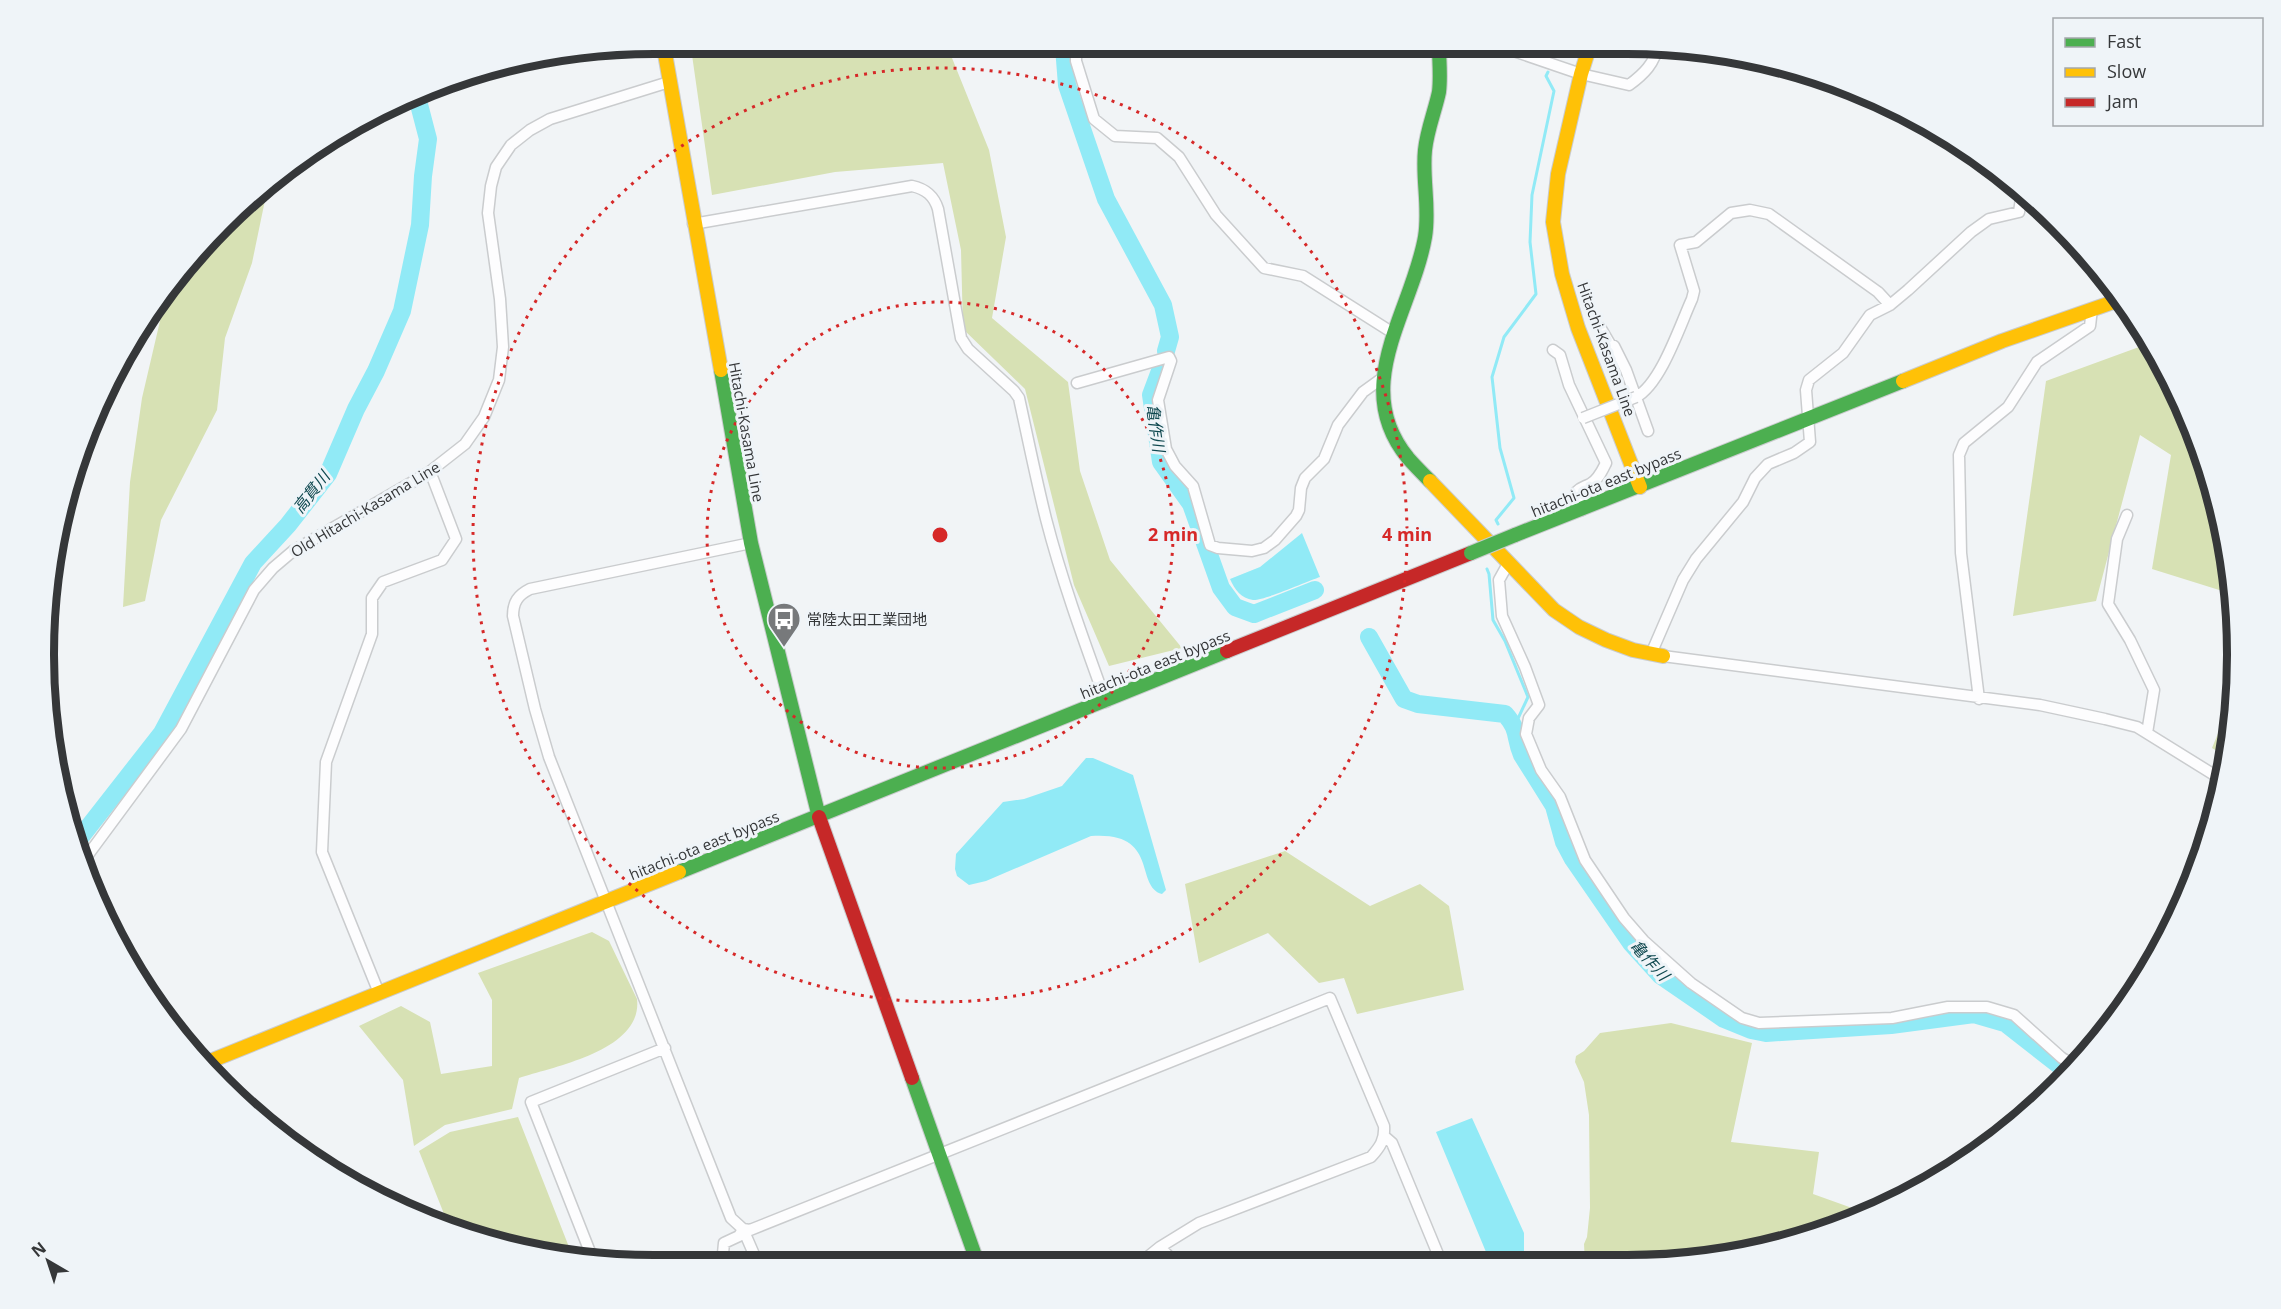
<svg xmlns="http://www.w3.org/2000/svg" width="2281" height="1309" viewBox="0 0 2281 1309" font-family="'Open Sans','Noto Sans JP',sans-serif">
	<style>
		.green { fill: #d7e1b4 }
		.water { fill: #91eaf6 }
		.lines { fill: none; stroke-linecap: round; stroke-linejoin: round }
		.stream { stroke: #91eaf6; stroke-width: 3 }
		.river { stroke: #91eaf6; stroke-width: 18 }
		.street-casing { stroke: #caccce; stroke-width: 13 }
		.fast-casing { stroke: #caccce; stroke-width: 16 }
		.slow-casing { stroke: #caccce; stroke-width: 16 }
		.jam-casing { stroke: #caccce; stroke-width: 16 }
		.street { stroke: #fdfdfe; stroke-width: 10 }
		.fast { stroke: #4caf50; stroke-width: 14 }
		.slow { stroke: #ffc107; stroke-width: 14 }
		.jam { stroke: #c62828; stroke-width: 14 }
		.street-bridge-casing { stroke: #caccce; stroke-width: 13; stroke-linecap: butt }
		.fast-bridge-casing { stroke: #caccce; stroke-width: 16; stroke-linecap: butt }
		.street-bridge { stroke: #fdfdfe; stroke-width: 10 }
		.fast-bridge { stroke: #4caf50; stroke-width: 14 }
		.ring { fill: none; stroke: #d62828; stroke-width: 3; stroke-dasharray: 3 6 }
		.labels { text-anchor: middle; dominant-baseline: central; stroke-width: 6; stroke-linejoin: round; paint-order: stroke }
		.street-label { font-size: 15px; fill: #353739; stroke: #eff4f8 }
		.poi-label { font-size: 15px; fill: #353739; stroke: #eff4f8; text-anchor: start }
		.water-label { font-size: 16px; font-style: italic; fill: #0f484f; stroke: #eff4f8 }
		.rim { fill: none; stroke: #353739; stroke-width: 8 }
		.centre { fill: #d62828; stroke: #eff4f8; stroke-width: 3 }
		.ring-label { font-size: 18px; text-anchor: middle; font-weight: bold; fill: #d62828; stroke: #eff4f8; stroke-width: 6; stroke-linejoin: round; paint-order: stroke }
	</style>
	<rect width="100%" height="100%" fill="#f1f4f6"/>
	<path class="green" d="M945,47l7,11 37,92 17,87 -14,81 76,64 12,89 30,89 72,88 -73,18 -35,-81 -49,-196 -62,-60 -2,-79 -18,-87 -108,9 -123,23 -21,-147z
		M269,181l-17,82 -27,75 -8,72 -56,110 -16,81 -22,6 7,-125 12,-84 25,-107 55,-68z
		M2150,343l41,77 35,115 6,59 -80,-25 19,-114 -31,-20 -44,166 -83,15 33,-235z
		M2233,697l-6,60 -15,-9z
		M1285,851l85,55 50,-22 29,22 15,84 -107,24 -13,-36 -25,5 -51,-50 -69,30 -14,-79z
		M592,932l17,9 28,58c6,51 -81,67 -118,79l-7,31 -67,16 -31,21 -11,-66 -44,-54 42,-20 29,16 11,52 51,-8v-66l-14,-27z
		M1671,1023l81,20 -21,99 88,10 -6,42 53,19 -43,20 -156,31h-82l-1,-20 3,-7 3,-29 -1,-93 -5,-33 -9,-20 1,-6 8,-5 16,-18z
		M518,1117l51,130 19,12 -130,-26 -8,-4 -31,-78 31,-19z"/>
	<path class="water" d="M1302,533l18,44c-12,4 -57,24 -67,23 -12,-2 -18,-10 -23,-21l30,-12z
		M1086,758h7l40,17 33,115 -4,4c-28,-8 -2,-63 -71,-58l-105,45 -17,4 -12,-9 -2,-7 1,-15 47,-52 21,-3 38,-13z
		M1472,1118l52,115v31h-33l-55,-132z"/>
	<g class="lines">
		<path class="stream" d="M1556,54l11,-9
			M1498,524l-2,-4 18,-22 -14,-50 -8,-71 12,-40 32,-43 -6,-52 2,-47 22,-104 -8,-15 2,-4
			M1487,569l2,5 4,46 12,21 23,56 -13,28"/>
		<path class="river" d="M1064,47l3,38 39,114 57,106 7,32 -4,14
			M1163,363l-12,32 10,67 30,42 30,84 14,19 19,7 61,-24
			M1369,637l35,62 14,5 87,10c15,17 9,23 17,41l32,51 10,36 9,17 58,84 29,32 64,44 27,11 15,3 125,-8 83,-11 31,9 55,43 10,6
			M76,843l86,-110 91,-170 35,-38 40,-51 28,-65 20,-38 26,-60 18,-86 3,-49 5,-37 -12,-46"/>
		<g class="street-casing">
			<path id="street" d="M1496,45l85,29 48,11c15,-11 26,-22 29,-40
				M1076,47v14l18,58 21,17 42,2 22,19 37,58 48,53 39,8 90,57
				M693,224l219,-38c14,3 22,10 26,23l23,129 7,11 46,42 5,7c9,41 17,81 27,121 16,62 38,122 60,183
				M1600,327l10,17 4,2 12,24 22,61
				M1553,350l7,5 9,30 37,78c-4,8 -8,17 -16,21 -6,3 -9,3 -14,8l6,18
				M1077,383l92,-26 2,4 -13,39 8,49 9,17 18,20 17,59 8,3 34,3 12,-3 11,-8 21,-24 3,-6 2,-22 4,-10 19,-19 14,-34 25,-33 18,-13
				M1636,397c25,-13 44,-72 56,-98l2,-8 -14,-46 16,-3 35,-29 19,-3 19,4 109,78 12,13
				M2127,515l-10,24 -9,65 22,36 24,50 -7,43
				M751,543l-221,46c-12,6 -17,13 -17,27l22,93 14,48 182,461 12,11 13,30 6,5
				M1509,562l-10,18 3,36 23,51 14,38 -10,13 -3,16 15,36 19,27 25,63 39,58 20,23 47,42 51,35 17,5 133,-5 56,-11h39l27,8 48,43 14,8
				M1651,654l32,-74 13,-21 47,-57 12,-24 13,-14 26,-11 16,-11 -4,-52 3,-10 34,-27 27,-38 20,-10 18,-15 63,-58 18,-13 30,-7 3,-20
				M1663,656l377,49 65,14 32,8 87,54
				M1979,699l-18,-146 -2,-98 5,-12 44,-36 29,-45 53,-36 2,-17
				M82,863l99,-134 73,-139 19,-22 20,-17 135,-78 37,-29 19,-27 15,-37 4,-33 -3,-48 -12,-86 3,-27 5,-19 15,-22 19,-15 20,-11 119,-37
				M379,993l-57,-141 4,-90 46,-128v-36l11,-16 59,-22 14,-21 -23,-60 -5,-6
				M1384,1136l8,7 50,121
				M743,1229l7,1 580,-232 54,128c1,14 -4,21 -13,31l-172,66 -39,24 -21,17
				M1160,1247l16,17
				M603,1262l-13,-10 -59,-150 134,-54
				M722,1264l2,-21 15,-7 4,-7
				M779,1264l11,-4 5,4"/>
		</g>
		<g class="fast-casing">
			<path id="fast" d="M721,370l30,173 68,274
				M1430,481c-7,-7 -15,-15 -22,-23 -59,-72 4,-146 17,-221 5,-29 -3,-58 0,-87 2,-20 10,-39 14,-58 2,-16 0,-31 0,-46
				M1515,535l388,-154
				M679,872l548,-221
				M912,1078l66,186"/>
		</g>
		<g class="slow-casing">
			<path id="slow" d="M1590,45l-9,29 -23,100 -5,48 9,52 16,54 62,159
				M664,48l57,322
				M1903,381l99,-40 120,-42
				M1430,481l124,129 25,17 27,13 27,10 30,6
				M203,1064l476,-192"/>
		</g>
		<g class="jam-casing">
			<path id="jam" d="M1227,651l244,-98
				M819,817l93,261"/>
		</g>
		<use href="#street" class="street"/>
		<use href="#fast" class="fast"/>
		<use href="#slow" class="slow"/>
		<use href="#jam" class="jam"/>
		<g class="street-bridge-casing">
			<path id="street-bridge" d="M1583,418l53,-21"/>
		</g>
		<g class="fast-bridge-casing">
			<path id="fast-bridge" d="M1471,553l44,-18"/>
		</g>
		<use href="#street-bridge" class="street-bridge"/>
		<use href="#fast-bridge" class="fast-bridge"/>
	</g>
	<g class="ring">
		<circle cx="940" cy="535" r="233"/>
		<circle cx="940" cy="535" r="467"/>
	</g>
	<defs>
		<g id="bus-pin" transform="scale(1.725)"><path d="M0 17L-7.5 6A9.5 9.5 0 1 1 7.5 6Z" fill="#77797b" stroke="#eff4f8"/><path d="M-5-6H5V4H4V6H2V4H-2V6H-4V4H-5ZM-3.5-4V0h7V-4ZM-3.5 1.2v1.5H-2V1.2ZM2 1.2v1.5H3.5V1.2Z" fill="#fff"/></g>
	</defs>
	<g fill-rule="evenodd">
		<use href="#bus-pin" x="784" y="619"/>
	</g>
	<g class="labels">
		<g class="street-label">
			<text transform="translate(1607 349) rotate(70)">Hitachi-Kasama Line</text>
			<text transform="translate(747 432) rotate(80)">Hitachi-Kasama Line</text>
			<text transform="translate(1606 482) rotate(-22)">hitachi-ota east bypass</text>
			<text transform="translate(365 509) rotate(-31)">Old Hitachi-Kasama Line</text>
			<text transform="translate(1155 664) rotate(-22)">hitachi-ota east bypass</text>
			<text transform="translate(704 845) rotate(-22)">hitachi-ota east bypass</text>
		</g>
		<g class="poi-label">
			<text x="807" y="619">常陸太田工業団地</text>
		</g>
		<g class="water-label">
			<text transform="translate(1156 428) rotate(82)">亀作川</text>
			<text transform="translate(311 492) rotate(-52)">高貫川</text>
			<text transform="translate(1650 960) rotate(48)">亀作川</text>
		</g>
	</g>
	<path d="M0 0H2281V1309H0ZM654 54H1627A600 600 0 0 1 2227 654V655A600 600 0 0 1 1627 1255H654A600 600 0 0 1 54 655V654A600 600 0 0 1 654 54Z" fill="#eff4f8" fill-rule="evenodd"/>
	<path class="rim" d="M654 54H1627A600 600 0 0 1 2227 654V655A600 600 0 0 1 1627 1255H654A600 600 0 0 1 54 655V654A600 600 0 0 1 654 54Z"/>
	<circle cx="940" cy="535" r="9" class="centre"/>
	<g class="ring-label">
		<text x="1173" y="541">2 min</text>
		<text x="1407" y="541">4 min</text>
	</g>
	<rect x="2053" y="18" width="210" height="108" fill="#eff4f8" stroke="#a5a8ac" stroke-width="1.5"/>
	<rect x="2065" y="38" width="30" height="9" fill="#4caf50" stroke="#a5a8ac" stroke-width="1.5"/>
	<text x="2107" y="48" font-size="18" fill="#353739">Fast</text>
	<rect x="2065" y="68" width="30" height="9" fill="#ffc107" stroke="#a5a8ac" stroke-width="1.5"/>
	<text x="2107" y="78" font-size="18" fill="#353739">Slow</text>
	<rect x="2065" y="98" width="30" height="9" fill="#c62828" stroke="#a5a8ac" stroke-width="1.5"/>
	<text x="2107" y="108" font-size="18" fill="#353739">Jam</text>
	<g transform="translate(48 1261) rotate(321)" stroke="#eff4f8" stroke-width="4.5" paint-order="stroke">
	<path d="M0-4.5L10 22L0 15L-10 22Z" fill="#353739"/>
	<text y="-9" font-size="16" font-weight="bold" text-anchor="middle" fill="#353739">N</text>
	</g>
</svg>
